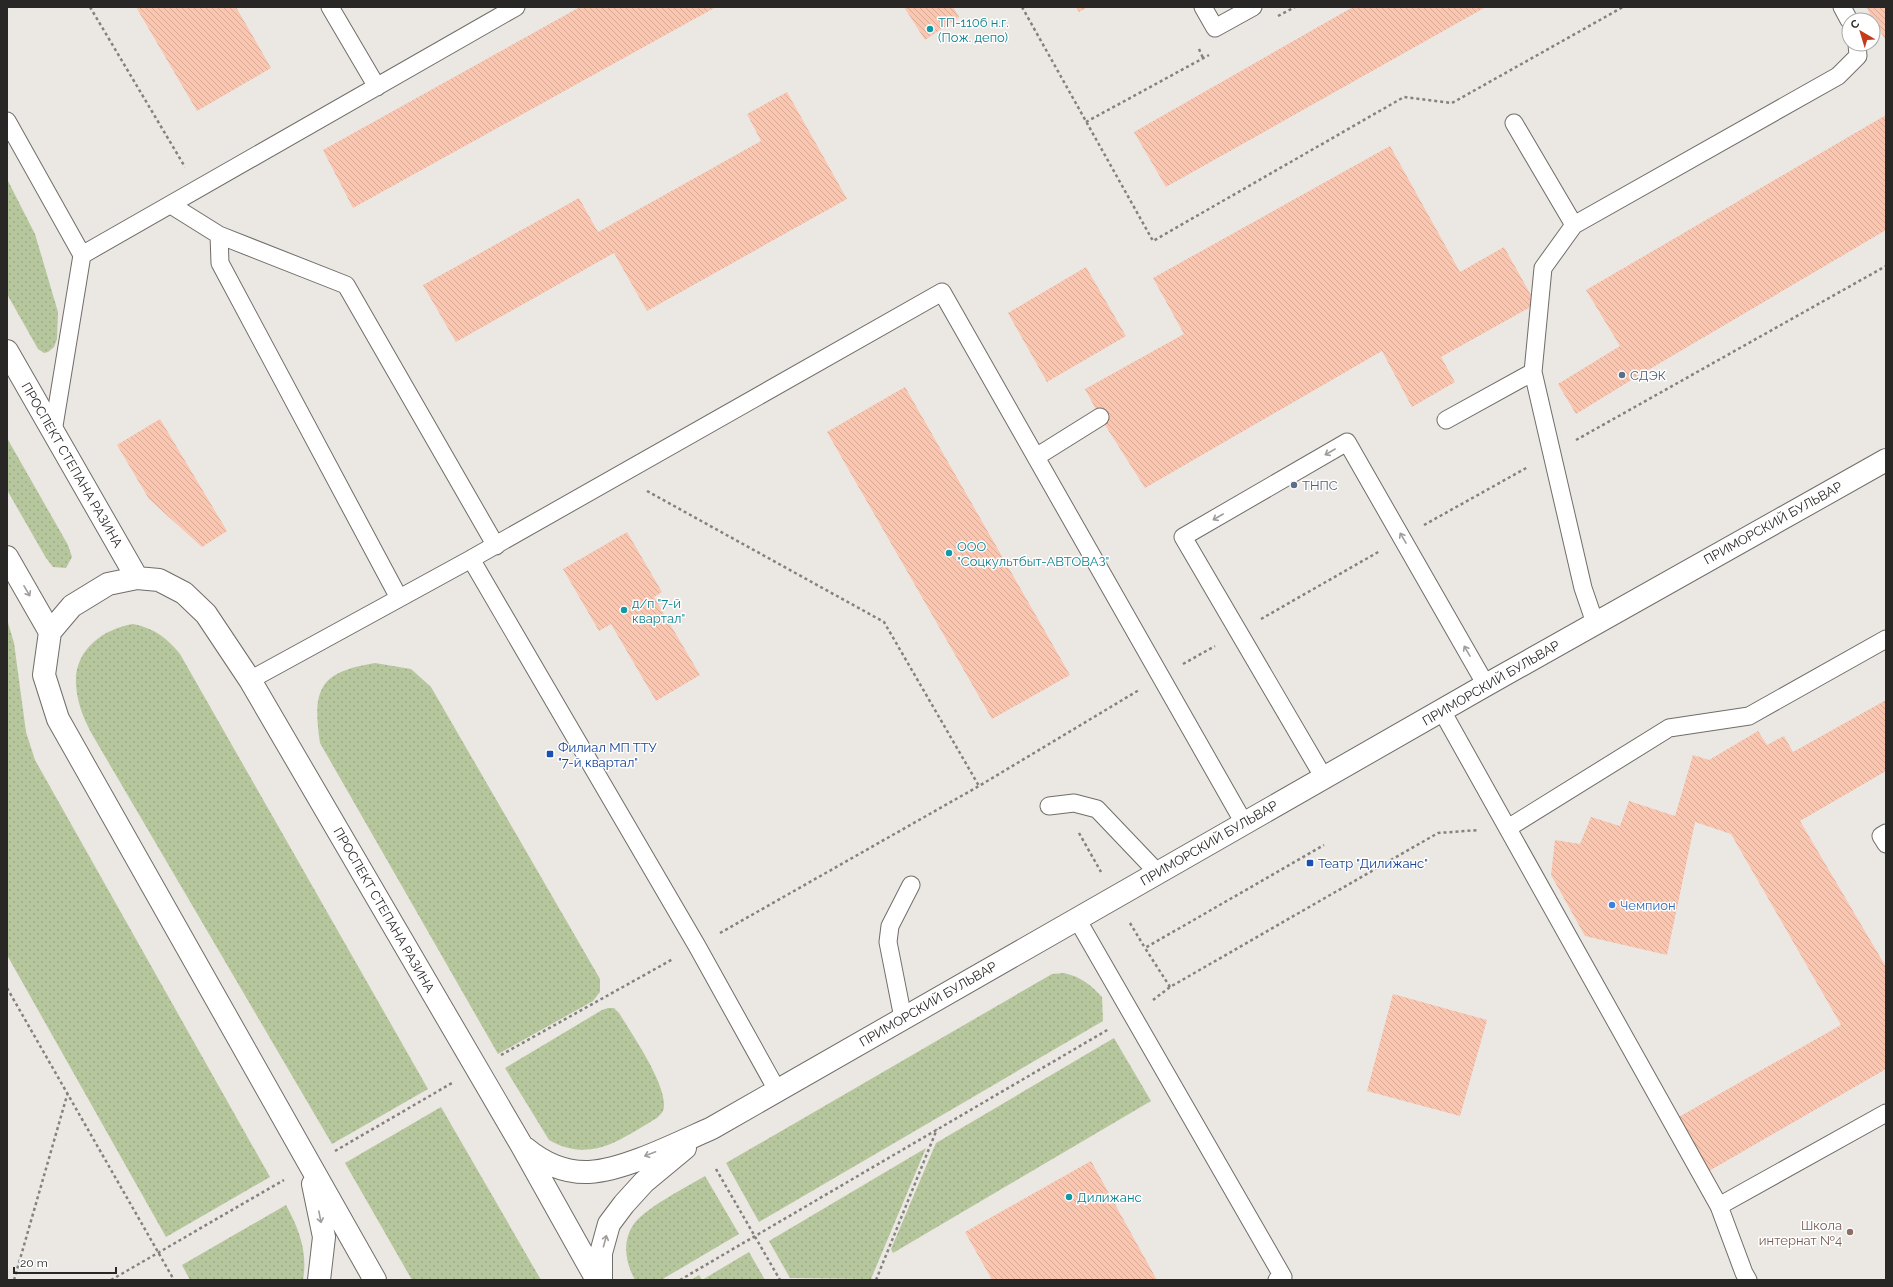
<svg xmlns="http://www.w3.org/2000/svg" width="1893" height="1287" viewBox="0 0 1893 1287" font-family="Raleway,sans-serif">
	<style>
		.grass { fill: url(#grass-dots) }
		.building { fill: url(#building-back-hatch) }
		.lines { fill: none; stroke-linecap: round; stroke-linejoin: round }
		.lane-casing { stroke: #716d69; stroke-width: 19 }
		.secondary-casing { stroke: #716d69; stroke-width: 24 }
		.path { stroke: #84817e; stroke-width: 2.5; stroke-dasharray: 3 3; stroke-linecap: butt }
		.lane { stroke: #fff; stroke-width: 17 }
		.secondary { stroke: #fff; stroke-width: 22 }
		.oneway { stroke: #9f9e9d }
		.culture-dot { fill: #0f9aa8; stroke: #fff; stroke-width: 1.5 }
		.service-dot { fill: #5c6f8a; stroke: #fff; stroke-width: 1.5 }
		.transit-dot { fill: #1a4fb4; stroke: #fff; stroke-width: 1.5 }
		.shop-dot { fill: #3f7fe0; stroke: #fff; stroke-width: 1.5 }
		.education-dot { fill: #8d6e63; stroke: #fff; stroke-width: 1.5 }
		.labels { text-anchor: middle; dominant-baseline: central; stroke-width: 3; stroke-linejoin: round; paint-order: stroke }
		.culture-label { font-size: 13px; fill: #0d838f; stroke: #fff; text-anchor: start }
		.service-label { font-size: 13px; fill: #4e5e75; stroke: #fff; text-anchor: start }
		.street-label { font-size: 13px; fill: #292726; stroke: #fff }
		.transit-label { font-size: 13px; fill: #164399; stroke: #fff; text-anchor: start }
		.shop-label { font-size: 13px; fill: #366cbe; stroke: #fff; text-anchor: start }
		.education-label { font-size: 13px; fill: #785e54; stroke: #fff; text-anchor: end }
	</style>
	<defs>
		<pattern id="grass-dots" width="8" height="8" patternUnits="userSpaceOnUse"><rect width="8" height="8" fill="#b7c79d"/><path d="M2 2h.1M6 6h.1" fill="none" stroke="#9dab87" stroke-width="1.8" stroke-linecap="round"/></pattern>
		<pattern id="building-back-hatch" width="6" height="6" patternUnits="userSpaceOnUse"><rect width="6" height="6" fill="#fbc6b0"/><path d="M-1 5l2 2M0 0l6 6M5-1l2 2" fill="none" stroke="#d7aa97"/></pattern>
	</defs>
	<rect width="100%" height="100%" fill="#ebe7e3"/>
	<path class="grass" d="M7,179l28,55 23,78 -1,27 -3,8 -6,5 -4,1 -6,-4 -31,-55z
		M7,438l61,107 4,12 -6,11 -13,-1 -7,-9 -39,-68z
		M7,619l7,24 12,89 9,28 235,417 -104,60 -159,-282z
		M133,624c21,4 34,14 47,30l248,435 -96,55 -239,-408c-9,-16 -16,-33 -17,-52 -2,-34 27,-55 57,-60z
		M375,663l36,6 20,18 169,292v13l-7,9 -95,53 -178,-311c-8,-54 -1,-71 55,-80z
		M1064,973c17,4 26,11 38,24l1,24 -344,201 -33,-59 326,-189z
		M608,1008h6l5,5c12,20 52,77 44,98 -1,2 -4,5 -6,7 -36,21 -66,46 -108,22l-44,-72 97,-58z
		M1114,1038l37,63 -258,152 -2,-4 45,-106z
		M441,1107l100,173h-129l-67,-117z
		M926,1148l-55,131 -81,-1 -21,-37z
		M705,1176l34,58 -78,46h-26c-9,-16 -13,-37 -3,-53 10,-18 55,-40 73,-51z
		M286,1205c13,24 22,47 17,75h-113l-8,-15z
		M749,1252l16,28h-74l8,-5 3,5z"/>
	<path class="building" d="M136,7h100l35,61 -74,43z
		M580,7h136l-363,201 -30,-58z
		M904,7h49l6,10 -34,23z
		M1076,7h12l-9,5z
		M1353,7h133l-320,180 -32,-55z
		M1866,7h20v34z
		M787,92l60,107 -200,112 -33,-58 -158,89 -33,-57 156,-87 19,34 163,-91 -14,-27z
		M1886,115v115l-248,146 -62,38 -18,-30 62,-38 -34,-56z
		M1390,146l70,126 44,-25 32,57 -95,53 14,25 -43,25 -30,-56 -237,137 -45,-71 -15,-28 99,-55 -31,-56z
		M1086,267l40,69 -79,46 -39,-69z
		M905,387l165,288 -78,44 -165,-287z
		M160,419l67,112 -25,16 -53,-48 -32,-54z
		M627,532l35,60 -8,5 46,78 -44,26 -45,-77 -12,7 -36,-62z
		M1886,700v71l-86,50 86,146v102l-177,102 -32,-53 164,-93 -110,-191 -36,-12 -28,133 -82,-19 -34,-61 4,-35 25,4 11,-27 29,9 9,-25 46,15 18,-61 16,5 49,-29 9,14 17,-9 9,16z
		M1393,994l94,26 -27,96 -93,-25z
		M1091,1161l66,119h-165l-27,-48z"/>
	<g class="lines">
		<g class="lane-casing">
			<path id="lane" d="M330,7l47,80
				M1203,7l12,21 38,-21
				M1842,7l7,13
				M7,121l75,134 -29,177
				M1514,123l60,102
				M171,205l48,30 127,50 150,261
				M219,235l1,28 179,335
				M82,255l434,-248
				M1446,420l87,-48
				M1036,457l64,-40
				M471,559l471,-267 302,531
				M1595,623l-12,-35 -50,-216 10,-104 31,-43 264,-149 20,-20 -1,-12
				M250,680l221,-121 226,387 80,144
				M1442,711l277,495 167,-93
				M1324,778l-141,-241 164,-95 139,243
				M1049,806l25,-3 23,6 61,64
				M1508,828l161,-100 80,-12 137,-77
				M1886,833l-5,3 5,8
				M1077,919l206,358 -6,3
				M903,1018l-15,-76 2,-16 21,-41
				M1719,1206l25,67 4,7"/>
		</g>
		<g class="secondary-casing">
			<path id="secondary" d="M7,351l130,227
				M7,557l43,75
				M525,1148c18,15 40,25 64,24 36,-2 89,-29 123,-44l774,-443 400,-225
				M313,1184l11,53 -5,43
				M375,1280l-317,-561 -14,-44 6,-43 22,-26 36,-22 29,-6 22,2 25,13 22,21 44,66 272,466 75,134
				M601,1280v-27l8,-29 15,-20 20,-22 41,-34"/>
		</g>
		<path class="path" d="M90,7l95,160
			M1022,7l131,234 251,-144 48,6 171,-96
			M1278,16l17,-9
			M1199,49l4,9
			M1086,122l123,-67
			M1576,440l310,-174
			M647,491l237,131 95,164
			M1424,525l104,-58
			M1261,619l119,-68
			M1183,664l32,-18
			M1079,833l22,39
			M1130,923l15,25
			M720,933l259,-147 160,-96
			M1170,987l-25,-39 179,-103
			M7,988l167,292
			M1153,1000l17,-13 268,-154 41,-3
			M501,1055l172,-96
			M335,1151l117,-68
			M716,1169l64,111
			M14,1280l54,-188
			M111,1280l173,-100
			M680,1280l429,-251
			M876,1280l61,-151"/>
		<use href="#lane" class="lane"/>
		<use href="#secondary" class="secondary"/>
	</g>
	<defs><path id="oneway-shaft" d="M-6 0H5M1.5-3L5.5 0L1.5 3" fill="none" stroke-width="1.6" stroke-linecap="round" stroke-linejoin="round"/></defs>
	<g class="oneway">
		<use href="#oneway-shaft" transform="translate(1330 452) rotate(150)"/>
		<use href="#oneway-shaft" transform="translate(1218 517) rotate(150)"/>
		<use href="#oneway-shaft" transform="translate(1403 538) rotate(-120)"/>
		<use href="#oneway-shaft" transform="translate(27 591) rotate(60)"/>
		<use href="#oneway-shaft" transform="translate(1467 651) rotate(-120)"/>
		<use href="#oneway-shaft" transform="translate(650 1154) rotate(159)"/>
		<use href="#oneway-shaft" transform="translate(320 1217) rotate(79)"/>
		<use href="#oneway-shaft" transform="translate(605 1241) rotate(-75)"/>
	</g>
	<g class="culture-dot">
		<circle cx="930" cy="29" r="4"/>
		<circle cx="949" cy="553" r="4"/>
		<circle cx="624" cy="610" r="4"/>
		<circle cx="1069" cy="1197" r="4"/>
	</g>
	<g class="service-dot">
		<circle cx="1622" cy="375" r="4"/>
		<circle cx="1294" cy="485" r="4"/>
	</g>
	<g class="transit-dot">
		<rect x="546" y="750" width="8" height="8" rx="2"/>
		<rect x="1306" y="859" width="8" height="8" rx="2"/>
	</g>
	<circle class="shop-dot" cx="1612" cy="905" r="4"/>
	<circle class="education-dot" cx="1850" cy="1232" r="4"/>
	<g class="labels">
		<g class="culture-label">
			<text x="938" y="22">ТП-1106 н.г.<tspan x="938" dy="15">(Пож. депо)</tspan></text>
			<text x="957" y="546">ООО<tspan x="957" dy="15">"Соцкультбыт-АВТОВАЗ"</tspan></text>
			<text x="632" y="603">д/п "7-й<tspan x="632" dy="15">квартал"</tspan></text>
			<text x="1077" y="1197">Дилижанс</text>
		</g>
		<g class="service-label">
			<text x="1630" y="375">СДЭК</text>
			<text x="1302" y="485">ТНПС</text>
		</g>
		<g class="street-label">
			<text transform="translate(72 465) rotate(60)">ПРОСПЕКТ СТЕПАНА РАЗИНА</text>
			<text transform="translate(1773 523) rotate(-29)">ПРИМОРСКИЙ БУЛЬВАР</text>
			<text transform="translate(1491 683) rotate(-30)">ПРИМОРСКИЙ БУЛЬВАР</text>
			<text transform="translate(1209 843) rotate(-30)">ПРИМОРСКИЙ БУЛЬВАР</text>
			<text transform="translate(384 910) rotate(60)">ПРОСПЕКТ СТЕПАНА РАЗИНА</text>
			<text transform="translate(928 1004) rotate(-30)">ПРИМОРСКИЙ БУЛЬВАР</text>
		</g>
		<g class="transit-label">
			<text x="558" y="747">Филиал МП ТТУ<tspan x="558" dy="15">"7-й квартал"</tspan></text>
			<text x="1318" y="863">Театр "Дилижанс"</text>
		</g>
		<g class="shop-label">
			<text x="1620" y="905">Чемпион</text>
		</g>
		<g class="education-label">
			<text x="1842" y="1225">Школа<tspan x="1842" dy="15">интернат №4</tspan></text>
		</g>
	</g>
	<rect width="1893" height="1287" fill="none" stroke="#292726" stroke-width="16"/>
	<g transform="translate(1861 32) rotate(322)"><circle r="19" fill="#ffffff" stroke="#a9a9a8"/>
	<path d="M0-3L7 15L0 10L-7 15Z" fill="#c43b19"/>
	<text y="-6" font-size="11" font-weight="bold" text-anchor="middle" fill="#292726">С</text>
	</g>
	<path d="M14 1267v6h102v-6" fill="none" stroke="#292726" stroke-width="2"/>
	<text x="20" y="1267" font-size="12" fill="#292726" stroke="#ffffff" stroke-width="3" paint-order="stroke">20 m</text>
</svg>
